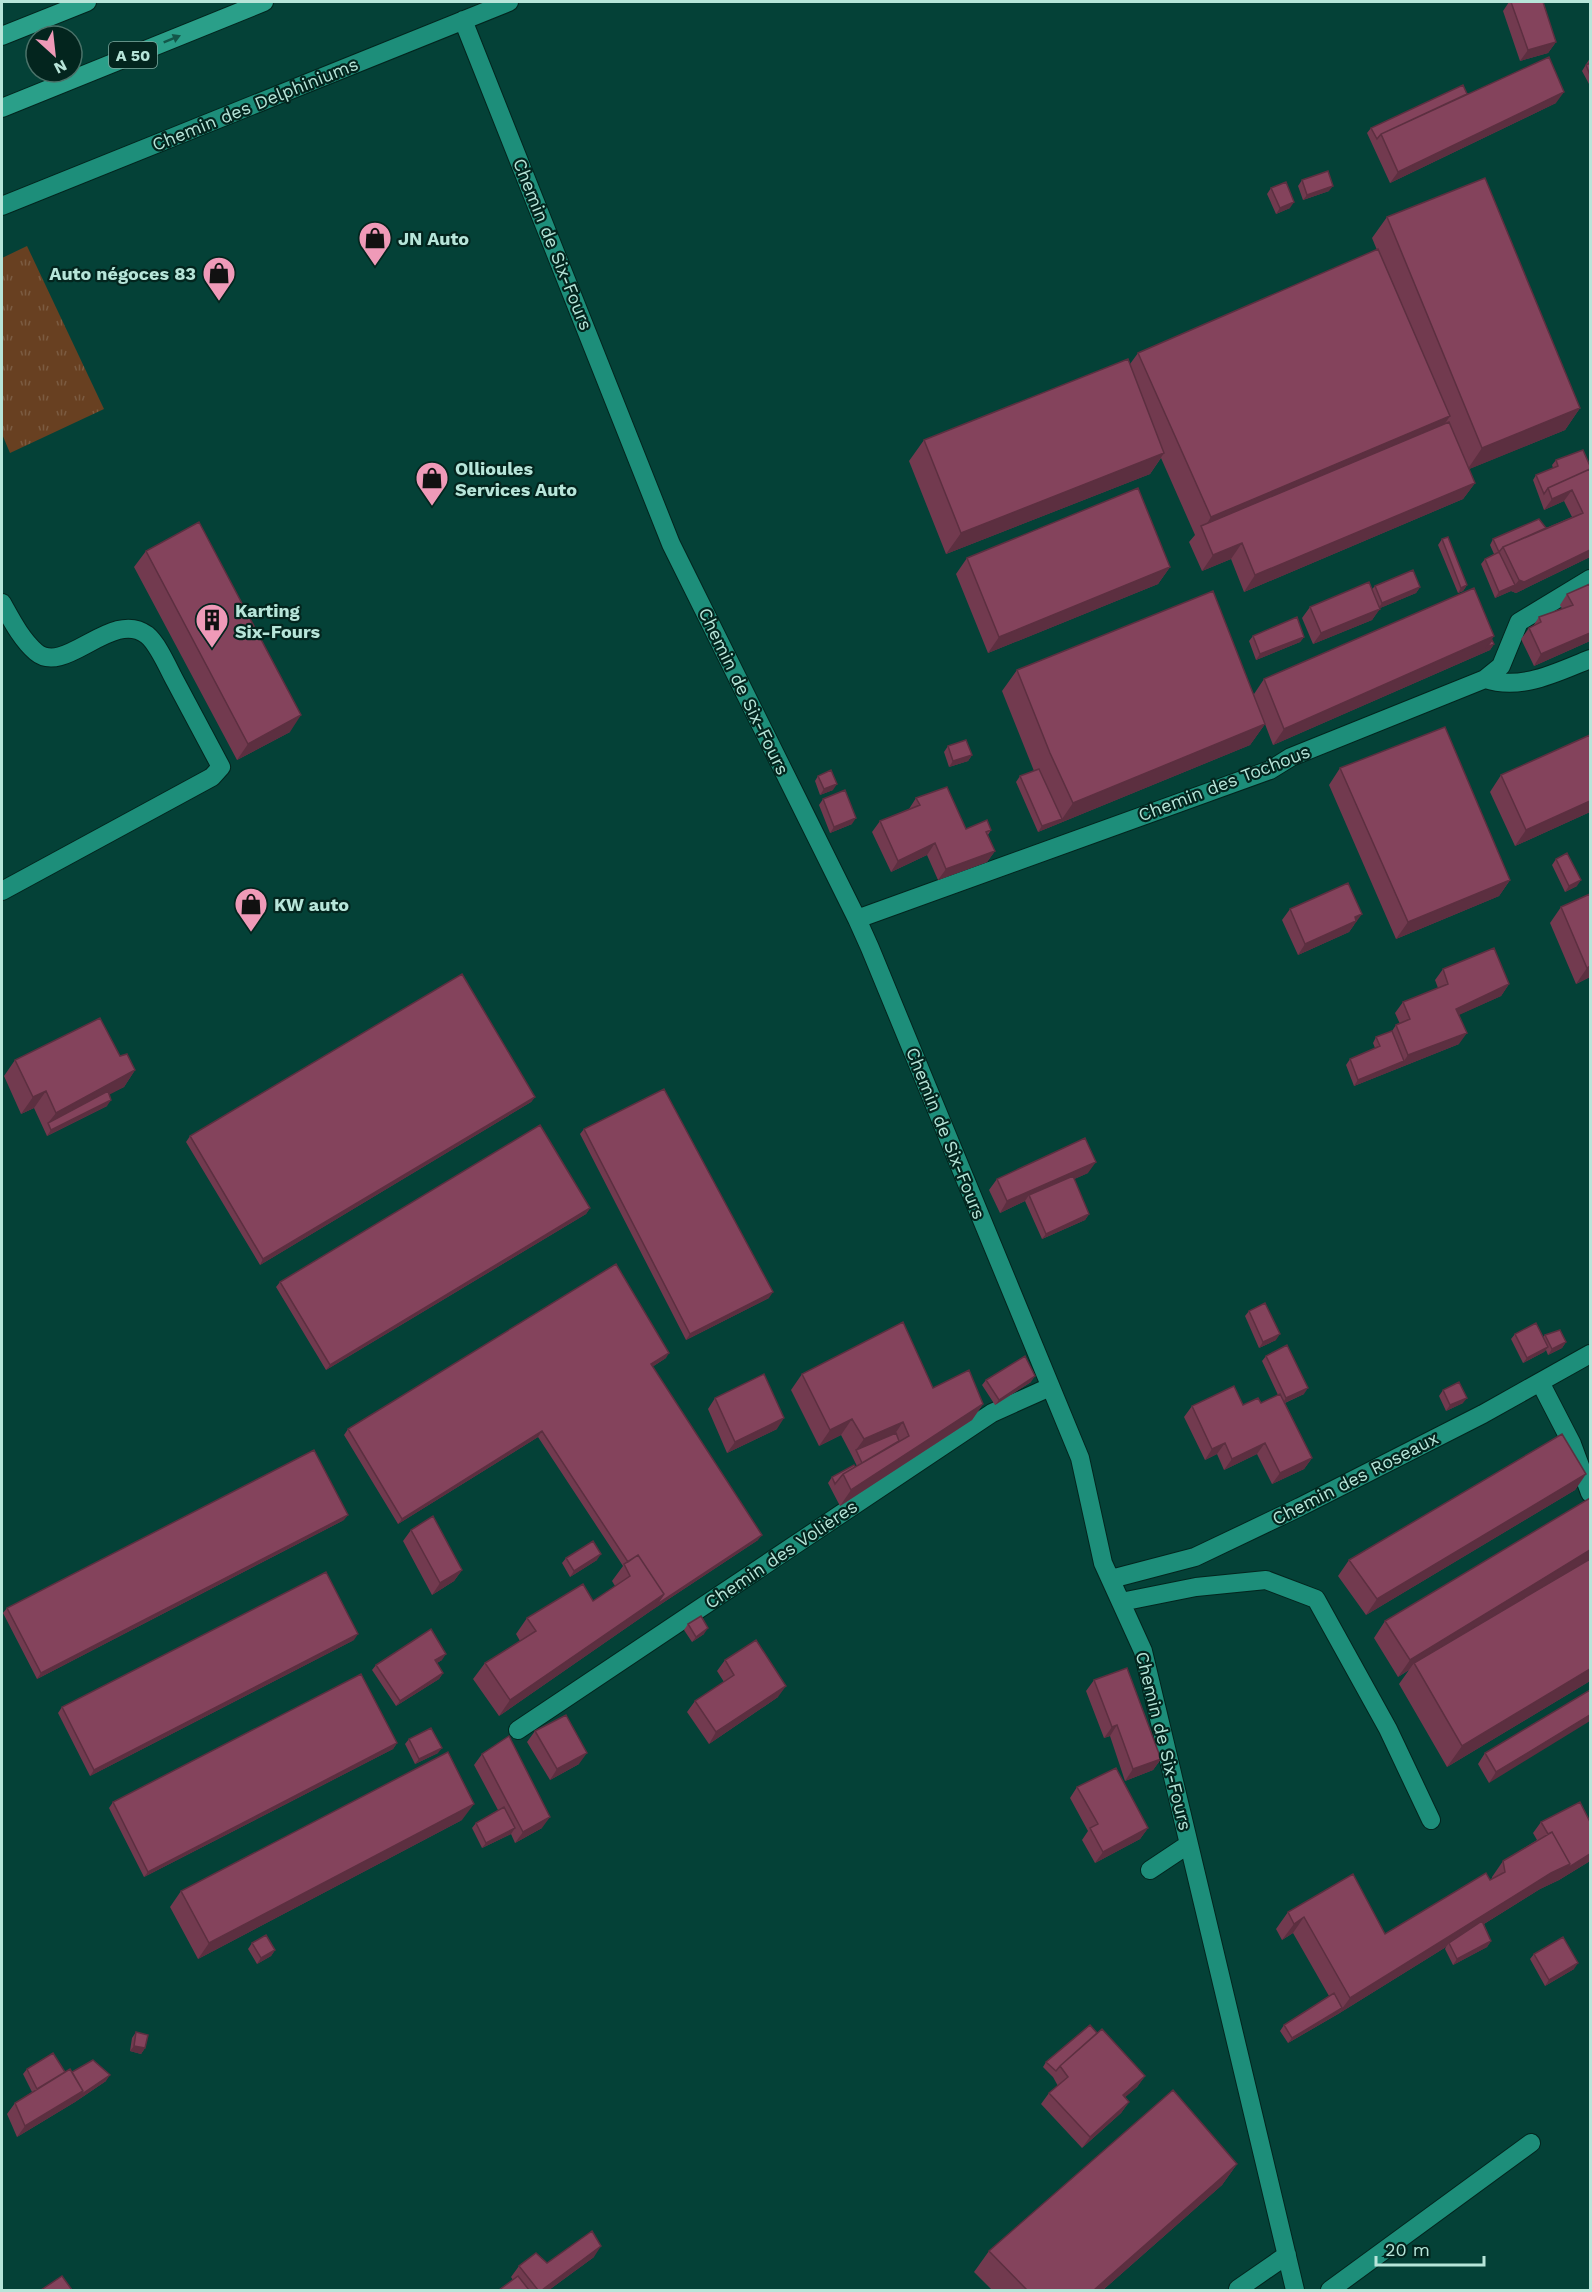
<svg xmlns="http://www.w3.org/2000/svg" width="1592" height="2292" viewBox="0 0 1592 2292" font-family="'Work Sans',sans-serif">
	<style>
		.park { fill: url(#park-tufts) }
		.lines { fill: none; stroke-linecap: round; stroke-linejoin: round }
		.minor-casing { stroke: #03251e; stroke-width: 20 }
		.highway-casing { stroke: #03251e; stroke-width: 20 }
		.minor { stroke: #1d8e7a; stroke-width: 18 }
		.highway { stroke: #2a9f89; stroke-width: 18 }
		.wall { fill: #723a4f }
		.shaded-wall { fill: #5c2f40 }
		.building { fill: #84435c; stroke: #5c2f40; stroke-width: 1.5 }
		.oneway { fill: #135649 }
		.labels { text-anchor: middle; dominant-baseline: central; stroke-width: 4.5; stroke-linejoin: round; paint-order: stroke }
		.shield { fill: #03251e; stroke: #81aba1; stroke-width: 1.5 }
		.shield-label { font-size: 16px; font-weight: bold; fill: #b7e5d9 }
		.street-label { font-size: 18px; fill: #b7e5d9; stroke: #03251e }
		.poi-label { font-size: 18px; font-weight: bold; fill: #b7e5d9; stroke: #03251e; text-anchor: start }
	</style>
	<defs>
		<pattern id="park-tufts" width="24" height="20" patternUnits="userSpaceOnUse" patternTransform="scale(1.5)"><rect width="24" height="20" fill="#684021"/><path d="M3 7l-1-3M5 7V3M7 7l1-3M15 17l-1-3M17 17v-4M19 17l1-3" fill="none" stroke="#7b5b41"/></pattern>
	</defs>
	<rect width="100%" height="100%" fill="#044137"/>
	<path class="park" d="M27,246l77,163 -94,44 -8,-19v-176z"/>
	<g class="lines">
		<g class="minor-casing">
			<path id="minor" d="M463,20l208,524 186,375 13,29 210,510 23,105 40,88 152,639
				M2,206l507,-204
				M2,603c9,16 19,36 34,49 29,25 76,-44 111,-17 10,8 20,30 26,42 16,30 32,60 48,90l-9,10 -210,114
				M1485,679l16,-13 18,-44 71,-43
				M857,919l413,-149 21,-13 194,-78c37,12 72,-7 105,-20
				M1540,1382l32,62 18,49
				M1111,1579l84,-22 105,-50 183,-93 107,-60
				M1121,1602l75,-15 70,-7 50,19 72,130 43,91
				M518,1730l474,-317 58,-26
				M1150,1870l39,-26
				M1238,2289l49,-34
				M1330,2290l201,-147"/>
		</g>
		<g class="highway-casing">
			<path id="highway" d="M2,36l85,-34
				M2,108l262,-106"/>
		</g>
		<use href="#minor" class="minor"/>
		<use href="#highway" class="highway"/>
	</g>
	<path class="wall" d="M1509,2h34l13,40 -8,11 -28,8 -17,-50z
		M1590,58v25l-1,1 -7,-13z
		M1467,94l89,9 -166,80 -23,-50 4,-5z
		M1302,180l27,11 -26,9 -5,-14z
		M1271,188l19,20 -14,6 -9,-20z
		M1387,217l193,191 -15,22 -96,39 6,14 -12,16 -219,93 -13,-33 -29,12 -13,-29 6,-7 -34,-77 -11,16 -204,80 -37,-93 15,-21 206,-76 8,-11 239,-103 -5,-12z
		M1583,450l7,107 -74,36 -5,-2 -16,7 -14,-34 4,-5 9,-5 -4,-9 3,-6 53,-11 26,-11 -8,-16 -20,9 -11,-30 3,-5 17,-7 -1,-3 4,-5z
		M1442,539l25,46 -4,6 -5,2 -20,-48z
		M146,551l144,181 -53,28 -103,-193z
		M967,558l203,9 -12,17 -170,69 -32,-79z
		M1590,584v57l-56,25 -13,-27 8,-11 4,-2 6,-9 23,-8 -2,-4 7,-11z
		M1375,586l45,1 -4,6 -36,15 -8,12 -59,24 -11,-26 8,-11 62,-18z
		M1253,636l51,1 -4,5 -44,18 -7,-19z
		M1492,640l2,4 -4,6 -217,95 -8,-21 -15,21 -212,87 -22,-50 4,-6 14,-5 -32,-80 15,-21 237,24 10,-15z
		M1590,735v77l-75,34 -25,-54 11,-17z
		M948,746l24,9 -4,6 -19,6 -5,-15z
		M1340,768l170,112 -11,16 -103,43 -67,-154z
		M818,776l15,14 -13,5 -5,-14z
		M916,798l50,31 25,1 -3,5 7,16 -8,11 -49,18 -11,-25 -36,17 -19,-40 8,-11 29,-12z
		M823,799l29,25 -22,9 -11,-28z
		M1556,859l21,27 -12,6 -13,-27z
		M1590,894v83l-14,7 -26,-61 11,-16z
		M1290,909l64,16 -5,7 -51,23 -16,-35z
		M1443,969l66,15 -8,12 -43,19 1,29 -105,42 -8,-21 4,-6 25,-11 -2,-5 3,-6 16,-6 4,-6 4,-1 -5,-11 8,-11 35,-14 -3,-8z
		M120,1056l15,14 -11,17 -15,7 -2,12 -60,30 -13,-28 -13,6 -17,-38 11,-16z
		M535,1097l-4,5 -271,163 -74,-123 4,-6z
		M584,1129l185,169 -83,42 -106,-206z
		M1088,1173l-14,6 15,35 -4,6 -43,19 -17,-38 -25,12 -11,-23 8,-11z
		M590,1208l-4,6 -260,156 -50,-83 4,-5z
		M1249,1311l27,29 -17,8 -14,-32z
		M1515,1334l28,3 2,-2 21,7 -4,6 -14,7 -2,-5 -2,2 -21,11 -12,-24z
		M1266,1356l38,38 -19,9 27,55 -8,11 -32,15 -15,-30 -33,16 -7,-16 -12,6 -21,-43 8,-11 51,-1 18,-2 17,-8 -16,-34z
		M666,1358l-14,9 106,173 -106,70 -153,106 -26,-37 12,-16 35,-22 -4,-7 11,-16 66,-17 22,-15 -3,-5 11,-15 -85,-129 -140,87 -54,-89 4,-6z
		M802,1374l131,14 50,16 -11,16 -132,86 -12,-23 4,-6 25,-11 -5,-10 -11,-21 -22,11 -28,-56z
		M986,1380l45,2 -36,23 -13,-20z
		M1443,1390l20,13 -17,8 -7,-15z
		M715,1398l62,31 -50,24 -19,-44z
		M1586,1474l-11,16 -209,125 -28,-39 11,-16z
		M1590,1498v183l-143,86 -48,-83 10,-14 -11,7 -24,-39 11,-17z
		M344,1520l-307,159 -34,-66 4,-5z
		M411,1530l51,40 -8,11 -22,14 -29,-54z
		M566,1558l31,2 -27,17 -8,-14z
		M688,1624l16,10 -12,8 -8,-12z
		M354,1640l-264,136 -32,-63 4,-6z
		M442,1660l-5,3 6,10 -4,6 -43,27 -24,-36 4,-5z
		M725,1660l53,37 -69,47 -22,-32 8,-11 29,-19 -7,-11z
		M1094,1680l67,79 -8,11 -28,11 -15,-45 -6,2 -18,-47z
		M1590,1690l-101,93 -11,-19 7,-11z
		M535,1731l44,33 -29,16 -23,-38z
		M409,1739l29,14 -23,11 -10,-20z
		M397,1743l-4,6 -249,128 -35,-69 4,-6z
		M482,1754l60,74 -27,15 -4,-9 -29,14 -10,-20 4,-5 22,-13 -24,-45z
		M1077,1787l71,41 -8,11 -45,24 -13,-23 6,-9 -18,-33z
		M462,1820l-264,139 -28,-52 11,-16z
		M1541,1822h49v39l-31,19 -19,9 -56,35 7,17 -4,6 -34,18 -8,-16 1,-2 -108,67 -50,29 -8,-12 4,-6 45,-29 -36,-63 -11,7 -6,-11 12,-17 97,22 107,-55v-2l11,-16 34,-21 -4,-7z
		M252,1943l23,7 -4,6 -14,8 -9,-15z
		M1534,1954l40,15 -29,17 -15,-27z
		M136,2032l9,16 -4,6 -11,-3 2,-13z
		M1097,2033l48,43 -8,11 -12,10 4,5 -8,11 -39,35 -41,-44 8,-11 9,-7 -5,-9 -10,-10 3,-5z
		M27,2069l38,3h7l34,9 -31,21 -58,35 -10,-23 8,-11 17,-11 -9,-18z
		M1237,2164l-15,21 -119,105h-111l-18,-18 15,-21z
		M594,2257l-45,33h-51l15,-10 -2,-3 8,-11z"/>
	<path class="shaded-wall" d="M1556,42l-8,11 -28,8 8,-11z
		M1564,92l-8,11 -166,80 8,-11z
		M1333,186l-4,5 -26,9 4,-5z
		M1294,202l-4,6 -14,6 4,-6z
		M1580,408l-15,22 -98,40 15,-22z
		M1450,416l-14,21 -233,93 8,-13z
		M1164,453l-14,21 -204,80 15,-21z
		M1475,483l-12,16 -219,93 11,-17z
		M1572,490l-8,11 -20,9 8,-11z
		M1242,543l-11,16 -29,12 11,-16z
		M1590,550v7l-74,36 -5,-2 -16,7 4,-6 16,-7 4,-5z
		M1170,567l-12,17 -170,69 11,-16z
		M1467,585l-4,6 -5,2 3,-5z
		M1420,587l-4,6 -38,16 4,-6z
		M1380,609l-8,11 -59,24 8,-11z
		M1590,633v8l-56,25 7,-12z
		M1494,636l-7,11 7,-3 -4,6 -217,95 11,-16z
		M1304,637l-4,5 -44,18 4,-6z
		M301,715l-11,17 -53,28 11,-16z
		M1265,724l-15,21 -212,87 4,-6 20,-7 11,-16z
		M972,755l-4,6 -19,6 4,-6z
		M837,784l-4,6 -13,5 4,-6z
		M1590,801v11l-75,34 11,-16z
		M856,818l-4,6 -22,9 4,-6z
		M935,843l-8,12 -36,17 7,-11z
		M995,851l-8,11 -49,18 8,-11z
		M1510,880l-11,16 -103,43 12,-17z
		M1581,880l-4,6 -12,6 4,-6z
		M1362,914l-13,18 -51,23 7,-11z
		M1590,966v11l-14,7 11,-16z
		M1509,984l-8,12 -53,24 8,-11z
		M1467,1033l-8,11 -105,42 4,-6 46,-19 4,-6z
		M135,1070l-11,17 -74,39 -2,-3 8,-10z
		M46,1091l-12,17 -13,6 12,-17z
		M535,1097l-4,5 -271,163 3,-6z
		M111,1100l-4,6 -60,30 4,-6z
		M1096,1162l-8,11 -58,26 -1,-4 -4,6 -25,12 7,-12z
		M590,1208l-4,6 -260,156 4,-5z
		M1089,1214l-4,6 -43,19 4,-5z
		M773,1292l-4,6 -83,42 4,-6z
		M1280,1334l-4,6 -17,8 4,-6z
		M1566,1342l-4,6 -14,7 4,-6z
		M1548,1347l-4,5 -21,11 4,-5z
		M669,1353l-3,5 -19,12 4,-6z
		M1035,1376l-4,6 -36,23 4,-5z
		M1308,1388l-4,6 -22,10 4,-6z
		M1467,1398l-4,5 -17,8 4,-6z
		M983,1404l-11,16 -132,86 11,-16z
		M784,1418l-7,11 -50,24 8,-11z
		M852,1419l-11,16 -22,11 11,-16z
		M903,1422l-11,16 -36,12 8,-11z
		M542,1431l-4,6 -140,87 4,-5z
		M1225,1443l-8,11 -12,6 7,-11z
		M1265,1443l-8,11 -33,16 8,-11z
		M1312,1458l-8,11 -32,15 8,-11z
		M1586,1474l-11,16 -209,125 11,-16z
		M348,1515l-4,5 -307,159 4,-6z
		M762,1535l-4,5 -106,70 -153,106 11,-16 154,-106z
		M1590,1550v9l-176,104 -5,7 -11,7 12,-17z
		M601,1554l-4,6 -27,17 4,-6z
		M462,1570l-8,11 -22,14 8,-12z
		M708,1628l-4,6 -12,8 4,-5z
		M358,1634l-4,6 -264,136 4,-6z
		M446,1654l-4,6 -11,6 4,-6z
		M1590,1669v12l-143,86 15,-21z
		M443,1673l-4,6 -43,27 4,-5z
		M786,1686l-8,11 -69,47 7,-12z
		M1590,1715v6l-101,62 7,-11z
		M1117,1725l-7,11 -6,2 8,-11z
		M397,1743l-4,6 -249,128 4,-5z
		M442,1748l-4,5 -23,11 4,-5z
		M587,1753l-8,11 -29,16 7,-11z
		M1161,1759l-8,11 -28,11 8,-12z
		M474,1804l-12,16 -264,139 11,-16z
		M550,1817l-8,11 -27,15 8,-11z
		M515,1828l-4,6 -29,14 4,-5z
		M1148,1828l-8,11 -45,24 8,-11z
		M1590,1854v7l-31,19 -19,9 -90,56 -1,-2 -3,4 -108,67 12,-16 201,-125z
		M1304,1917l-11,16 -11,7 12,-16z
		M1491,1941l-4,6 -34,18 4,-6z
		M275,1950l-4,6 -14,8 4,-6z
		M1578,1963l-4,6 -29,17 4,-6z
		M1342,2008l-4,6 -50,29 4,-5z
		M134,2046l11,2 -4,6 -11,-3z
		M110,2075l-4,6 -31,21 -58,35 8,-11z
		M1145,2076l-8,11 -22,19 8,-11z
		M1129,2102l-8,11 -39,35 8,-11z
		M1237,2164l-15,21 -119,105h-9z
		M601,2246l-7,11 -45,33h-7z"/>
	<path class="building" d="M1511,2h32l13,40 -28,8z
		M1549,57l15,35 -166,80 -17,-38z
		M1590,63v12l-4,-10z
		M1463,85l4,9 -86,40 -4,5 -6,-11z
		M1328,171l5,15 -26,9 -5,-15z
		M1485,178l95,230 -98,40 -95,-231z
		M1286,182l8,20 -14,6 -9,-20z
		M1378,249l72,167 -239,101 -73,-164z
		M1128,359l36,94 -203,80 -37,-93z
		M1449,422l26,61 -220,92 -13,-32 -29,12 -12,-29z
		M1583,450l7,16v3l-42,19 -4,6 -8,-19 22,-9 -2,-6z
		M1590,469v81l-66,32 -5,-2 -16,-33 80,-34 -11,-23 -20,9 -4,-11z
		M1138,488l32,79 -171,70 -32,-79z
		M1539,519l7,9 -43,19 -4,5 -6,-13z
		M199,522l102,193 -53,29 -102,-193z
		M1448,537l19,48 -6,3 -19,-49z
		M1499,552l16,33 -16,7 -14,-33z
		M1413,570l7,17 -38,16 -7,-17z
		M1369,582l11,27 -59,24 -11,-26z
		M1590,584v49l-49,21 -12,-26 12,-6 -2,-5 34,-12 -6,-11z
		M1474,588l20,48 -210,93 -20,-50z
		M1213,591l52,133 -192,79 -23,-50 -33,-83z
		M1297,617l7,20 -44,17 -7,-18z
		M1492,640l2,4 -7,3z
		M1445,727l65,153 -102,42 -68,-154z
		M1590,735v66l-64,29 -25,-55z
		M966,740l6,15 -19,6 -5,-15z
		M1039,769l23,50 -20,7 -22,-50z
		M831,770l6,14 -13,5 -6,-13z
		M947,787l19,42 21,-9 4,10 -5,2 9,19 -49,18 -11,-26 -37,18 -18,-40 40,-16 -4,-7z
		M845,790l11,28 -22,9 -11,-28z
		M1567,853l14,27 -12,6 -13,-27z
		M1348,883l14,31 -7,3 1,4 -51,23 -15,-35z
		M1590,894v72l-3,2 -26,-61z
		M1494,948l15,36 -53,25 11,24 -59,22 -12,-30 14,-6 -7,-17 45,-18 -5,-15z
		M462,974l73,123 -272,162 -73,-123z
		M100,1018l20,38 7,-2 8,16 -79,43 -10,-22 -13,6 -18,-37z
		M1392,1031l12,30 -46,19 -8,-21 30,-13 -4,-9z
		M664,1089l109,203 -83,42 -106,-205z
		M108,1091l3,9 -60,30 -3,-7z
		M540,1125l50,83 -260,157 -50,-83z
		M1085,1138l11,24 -89,39 -10,-22z
		M1073,1176l16,38 -43,20 -17,-39z
		M616,1264l53,89 -18,11 111,171 -106,70 8,-11 -26,-39 -10,7 -86,-131 -140,88 -54,-90z
		M1265,1303l15,31 -17,8 -14,-31z
		M903,1322l30,66 36,-18 14,34 -132,86 -8,-16 66,-38 -6,-14 -39,17 -12,-20 -22,11 -28,-56z
		M1536,1323l12,24 -21,11 -12,-24z
		M1560,1330l6,12 -14,7 -7,-14z
		M1287,1345l21,43 -22,10 -20,-42z
		M1025,1356l10,20 -36,24 -13,-20z
		M764,1374l20,44 -49,24 -20,-44z
		M1459,1382l8,16 -17,7 -7,-15z
		M1234,1386l9,19 15,-7 3,5 19,-9 32,64 -32,15 -15,-30 -33,16 -7,-16 -13,6 -20,-43z
		M896,1433l3,8 -37,22 -6,-13z
		M1562,1434l24,40 -209,125 -28,-39z
		M314,1450l34,65 -307,158 -34,-65z
		M854,1465l1,2 -12,7 -8,10 -3,-7z
		M1590,1498v52l-180,110 -25,-39z
		M433,1516l29,54 -22,13 -29,-53z
		M593,1541l8,13 -27,17 -8,-13z
		M638,1555l26,39 -154,106 -25,-37 51,-32 -9,-13 56,-34 10,17 37,-25 -6,-12z
		M1590,1559v110l-128,77 -48,-83z
		M326,1572l32,62 -264,136 -32,-63z
		M701,1616l7,12 -12,9 -8,-13z
		M431,1629l15,25 -11,6 8,13 -43,28 -24,-36z
		M756,1640l30,46 -70,46 -21,-31 39,-26 -9,-15z
		M1127,1668l34,91 -28,10 -16,-44 -5,2 -18,-47z
		M361,1674l36,69 -249,129 -35,-70z
		M1590,1690v25l-94,57 -11,-19z
		M566,1715l21,38 -30,16 -22,-38z
		M431,1728l11,20 -23,11 -10,-20z
		M509,1736l41,81 -27,15 -41,-78z
		M448,1752l26,52 -265,139 -28,-52z
		M1116,1768l32,60 -45,24 -13,-24 8,-4 -21,-37z
		M1580,1802l10,20v32l-24,15 4,-5 -18,-32 -4,2 -7,-12z
		M504,1807l11,21 -29,15 -10,-20z
		M1552,1832l18,32 -19,9 -201,125 -46,-81 -10,7 -6,-12 65,-38 32,60 101,-61 4,7 15,-8 -2,-11z
		M1482,1921l9,20 -34,18 -8,-16z
		M266,1935l9,15 -14,8 -9,-15z
		M1563,1937l15,26 -29,17 -15,-26z
		M1334,1993l8,15 -50,30 -8,-13z
		M1090,2025l7,8 -37,33 -4,5 -10,-9z
		M1102,2029l43,47 -22,19 6,7 -39,35 -41,-44 19,-16 -8,-11z
		M136,2032l12,3 -3,13 -11,-2z
		M53,2053l12,19 -28,17 -10,-20z
		M93,2060l17,15 -31,21 4,-5 -11,-19z
		M70,2069l13,22 -58,35 -10,-23z
		M1173,2090l64,74 -143,126h-67l-38,-39z
		M592,2231l9,15 -59,44h-4l-19,-24 17,-13 11,10z
		M62,2276l10,14h-31z
		M518,2276l11,14h-30z"/>
	<defs><path id="oneway-solid" d="M-6-.8H1V-3.2L6.5 0L1 3.2V.8H-6Z" transform="scale(1.5)"/></defs>
	<use class="oneway" href="#oneway-solid" transform="translate(172 39) rotate(-22)"/>
	<defs>
		<g id="shop-pin" transform="scale(1.725)"><path d="M0 17L-7.5 6A9.5 9.5 0 1 1 7.5 6Z" fill="#ef9ab8" stroke="#03251e"/><path d="M-5-2.5h2.3a2.7 3.5 0 0 1 5.4 0H5L5.5 6h-11ZM-1.5-2.5h3a1.5 2.3 0 0 0-3 0Z" fill="#111"/></g>
		<g id="building-pin" transform="scale(1.725)"><path d="M0 17L-7.5 6A9.5 9.5 0 1 1 7.5 6Z" fill="#ef9ab8" stroke="#03251e"/><path d="M-4-6H4V6H1V3H-1V6H-4ZM-2.5-4.3h1.7v1.8h-1.7ZM.8-4.3h1.7v1.8H.8ZM-2.5-1h1.7V.8h-1.7ZM.8-1h1.7V.8H.8Z" fill="#111"/></g>
	</defs>
	<g fill-rule="evenodd">
		<use href="#shop-pin" x="375" y="238"/>
		<use href="#shop-pin" x="219" y="273"/>
		<use href="#shop-pin" x="432" y="478"/>
		<use href="#building-pin" x="212" y="620"/>
		<use href="#shop-pin" x="251" y="904"/>
	</g>
	<g class="labels">
		<rect class="shield" x="109" y="42" width="48" height="26" rx="4.5"/>
		<g class="shield-label">
			<text x="133" y="55">A 50</text>
		</g>
		<g class="street-label">
			<text transform="translate(255 104) rotate(-22)">Chemin des Delphiniums</text>
			<text transform="translate(553 244) rotate(68)">Chemin de Six-Fours</text>
			<text transform="translate(744 691) rotate(64)">Chemin de Six-Fours</text>
			<text transform="translate(1224 783) rotate(-21)">Chemin des Tochous</text>
			<text transform="translate(946 1133) rotate(68)">Chemin de Six-Fours</text>
			<text transform="translate(1355 1478) rotate(-27)">Chemin des Roseaux</text>
			<text transform="translate(781 1554) rotate(-34)">Chemin des Volières</text>
			<text transform="translate(1164 1741) rotate(76)">Chemin de Six-Fours</text>
		</g>
		<g class="poi-label">
			<text x="398" y="238">JN Auto</text>
			<text x="196" y="273" text-anchor="end">Auto négoces 83</text>
			<text x="455" y="468">Ollioules<tspan x="455" dy="21">Services Auto</tspan></text>
			<text x="235" y="610">Karting<tspan x="235" dy="21">Six-Fours</tspan></text>
			<text x="274" y="904">KW auto</text>
		</g>
	</g>
	<rect width="1592" height="2292" fill="none" stroke="#b7e5d9" stroke-width="6"/>
	<g transform="translate(54 54) rotate(153)"><circle r="28" fill="#03251e" stroke="#4b7269" stroke-width="1.5"/>
	<path d="M0-4.5L10 22L0 15L-10 22Z" fill="#ef9ab8"/>
	<text y="-9" font-size="16" font-weight="bold" text-anchor="middle" fill="#b7e5d9">N</text>
	</g>
	<path d="M1376 2256v9h108v-9" fill="none" stroke="#b7e5d9" stroke-width="3"/>
	<text x="1385" y="2256" font-size="18" fill="#b7e5d9" stroke="#03251e" stroke-width="4.5" paint-order="stroke">20 m</text>
</svg>
